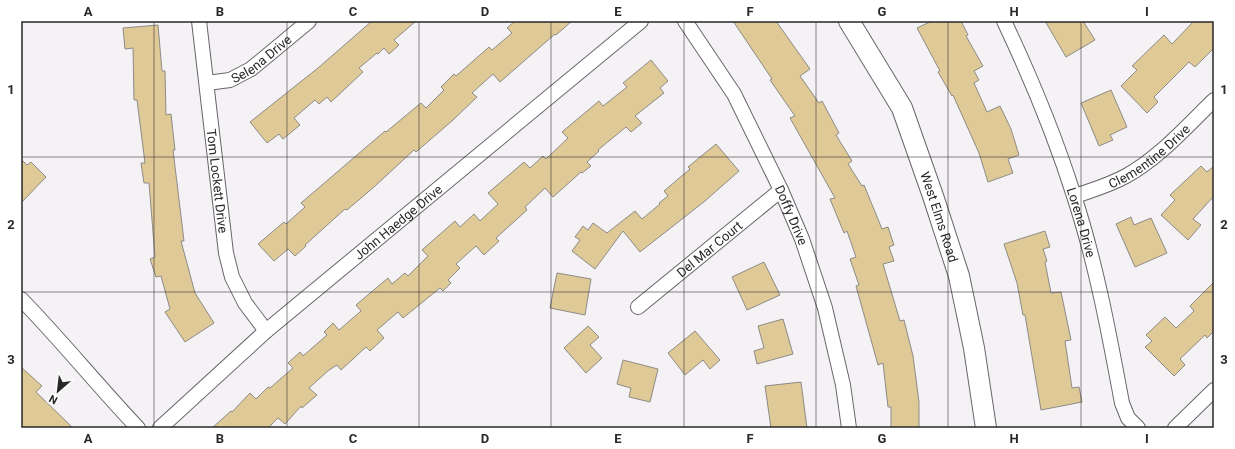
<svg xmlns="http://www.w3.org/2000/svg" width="1235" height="449" viewBox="0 0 1235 449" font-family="Roboto,sans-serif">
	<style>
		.building { fill: #dfc996; stroke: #8d8b87 }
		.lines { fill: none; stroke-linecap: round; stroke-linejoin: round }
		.street-casing { stroke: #69666b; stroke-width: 16 }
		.secondary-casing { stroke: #69666b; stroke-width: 22 }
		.street { stroke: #fff; stroke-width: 14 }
		.secondary { stroke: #fff; stroke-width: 20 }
		.grid { fill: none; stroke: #282729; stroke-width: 1; stroke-opacity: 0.55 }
		.labels { text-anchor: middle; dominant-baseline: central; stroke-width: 3; stroke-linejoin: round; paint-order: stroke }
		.street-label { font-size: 13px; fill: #282729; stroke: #fff }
		.neatline { fill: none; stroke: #282729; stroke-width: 1.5 }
		.grid-label { font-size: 13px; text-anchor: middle; font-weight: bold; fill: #282729 }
	</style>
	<rect width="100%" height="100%" fill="#f5f2f6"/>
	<path class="building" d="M372,21h44l-22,19 5,5 -10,9 -5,-6 -6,6 -1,-1 -18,15 4,4 -32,30 -4,-5 -8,7 -4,-4 -21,18 6,7 -17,14 -4,-5 -12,9 -17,-21 68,-54z
		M515,21h57l-16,14 -1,-1 -55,48 -7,-8 -21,19 5,4 -24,23 -37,32 -2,-2 -40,37 -27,23 -2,-1 -40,36 1,1 -11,10 -7,-7 -14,12 -16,-17 26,-22 2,2 19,-17 -4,-4 84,-72 1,1 35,-29 5,5 18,-18 -3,-3 13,-13 2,2 33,-29 3,3 20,-17 -5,-5z
		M733,21h43l34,48 -10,7 19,27 3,-2 17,32 -3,2 16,26 -4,3 14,22 2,-1 18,44 6,-2 6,18 -5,2 5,14 -11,3 17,57 4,-1 9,36 6,46v26h-28v-21h-3l-5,-44 -5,2 -22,-79 3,-1 -9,-26 6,-2 -9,-26 -3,2 -14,-34 5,-1 -45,-80 5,-2 -25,-36 2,-1z
		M932,21h29l7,14 -2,1 17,30 -9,5 5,9 -5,3 13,29 13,-6 11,23 8,26 -11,4 5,14 -25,9 -9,-29 -26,-58 -1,1 -14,-24 2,-1 -23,-43z
		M1045,21h38l12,19 -29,17z
		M1194,21h20v27l-19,19 -6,-5 -35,35 4,5 -11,11 -26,-27 16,-16 -5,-4 32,-31 8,9z
		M158,25l4,46h3l1,44 5,-1 4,36h-2l11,91h-3l14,52 19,30 -29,19 -20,-30 5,-3 -9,-33 -5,1 -6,-18 5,-2 -6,-74h-5l-3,-20h4l-8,-63h-3l-1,-52 -8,1 -2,-21z
		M651,60l17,21 -8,7 4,5 -29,23 7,7 -11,9 -5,-5 -28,23 1,1 -12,11 4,4 -9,7 -1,-1 -28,25 -8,-9 -20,19 2,3 -31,28 3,3 -15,14 -8,-9 -20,18 4,4 -12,12 3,3 -8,8 -3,-3 -37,30 -5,-6 -21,18 7,8 -14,13 -4,-4 -25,23 -4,-5 -8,5 -20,18 8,7 -15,13 -1,-2 -16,18 -7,-6 -10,10h-56l19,-17 1,1 18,-19 6,6 12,-12 2,1 23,-20 -5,-5 12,-11 3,4 24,-21 -3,-3 9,-9 6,7 22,-19 -5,-6 32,-27 4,6 13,-11 3,3 20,-20 -6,-6 33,-29 5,6 14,-13 6,7 18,-17 -10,-11 36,-31 6,6 13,-12 3,3 22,-21 -6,-6 37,-31 4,5 24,-19 -4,-4z
		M1111,90l16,37 -17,8 3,5 -14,6 -18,-43z
		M716,144l23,27 -34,30 -65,51 -17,-21 -28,38 -23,-18 8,-11 -5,-3 8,-11 5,4 5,-7 14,10 28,-22 7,8 18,-15 -1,-1 9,-7 -4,-5 26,-22 -2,-2z
		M21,159l6,6 4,-3 15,15 -25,26z
		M1201,166l6,6 7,-6v30l-21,23 8,6 -13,15 -27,-25 14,-15 -5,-5z
		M1131,217l3,8 17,-7 16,35 -32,14 -19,-43z
		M1045,231l5,16 -7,2 4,12 -2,1 6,31 10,-1 10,48 -6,1 7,47 7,-1 3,15 -41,8 -16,-95h-2l-6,-32 -13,-39z
		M764,262l16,33 -33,15 -15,-33z
		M557,273l34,6 -6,36 -35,-7z
		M1214,282v49l-7,7 -2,-3 -25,24 5,6 -11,11 -29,-29 7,-6 -6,-6 19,-18 11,11 18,-17 -4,-5z
		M783,319l10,35 -36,10 -3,-13 10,-3 -6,-22z
		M588,326l11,11 -9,8 12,13 -16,15 -22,-25z
		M695,331l25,29 -10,9 -7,-9 -18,15 -17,-22z
		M623,360l35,9 -8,33 -21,-5 2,-9 -14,-4z
		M21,367l21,19 -6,6 37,36h-52z
		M801,382l6,46h-36l-6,-42z"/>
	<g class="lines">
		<g class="street-casing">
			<g id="street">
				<path id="s1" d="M199,21l27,232 6,24 13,26 21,28"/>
				<path id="s2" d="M685,21l49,73 47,96 21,49 23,69 18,77 6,43"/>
				<path id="s3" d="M1004,21c27,57 51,115 70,175 22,67 35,137 48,207l6,15 10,10"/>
				<path id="s4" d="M207,83l23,-3 21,-11 58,-48"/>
				<path id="s5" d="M1075,196c17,-6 35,-11 51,-20 33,-18 61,-50 88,-76"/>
				<path d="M21,299c41,42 77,87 117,129"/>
				<path id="s6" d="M638,307l143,-117"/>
				<path id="s7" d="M160,428l106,-97 375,-310"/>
				<path d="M1175,428l39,-38"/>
			</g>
		</g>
		<g class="secondary-casing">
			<g id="secondary">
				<path id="s8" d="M849,21l53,87 31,88 26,80 15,72 12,80"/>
			</g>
		</g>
		<use href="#street" class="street"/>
		<use href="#secondary" class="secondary"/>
	</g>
	<path class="grid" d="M154,21v407M287,21v407M419,21v407M551,21v407M684,21v407M816,21v407M948,21v407M1081,21v407M21,157h1193M21,292h1193"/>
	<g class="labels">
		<g class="street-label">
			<text stroke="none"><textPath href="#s4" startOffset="61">Selena Drive</textPath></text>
			<text stroke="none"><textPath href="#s5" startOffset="85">Clementine Drive</textPath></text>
			<text stroke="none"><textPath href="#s1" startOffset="161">Tom Lockett Drive</textPath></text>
			<text stroke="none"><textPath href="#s2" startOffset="222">Doffy Drive</textPath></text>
			<text stroke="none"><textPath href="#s8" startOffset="217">West Elms Road</textPath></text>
			<text stroke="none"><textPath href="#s7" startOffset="315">John Haedge Drive</textPath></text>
			<text stroke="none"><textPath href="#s3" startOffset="216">Lorena Drive</textPath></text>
			<text stroke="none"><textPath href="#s6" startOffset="92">Del Mar Court</textPath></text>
		</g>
	</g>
	<rect width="1235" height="449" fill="none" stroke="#ffffff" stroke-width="44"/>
	<g transform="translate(58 391) rotate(208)" stroke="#ffffff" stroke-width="3" paint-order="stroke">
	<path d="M0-3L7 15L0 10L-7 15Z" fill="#282729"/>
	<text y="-6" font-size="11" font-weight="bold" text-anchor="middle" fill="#282729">N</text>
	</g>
	<rect x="22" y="22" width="1191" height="405" class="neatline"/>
	<g class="grid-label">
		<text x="88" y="16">A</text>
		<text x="220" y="16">B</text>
		<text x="353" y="16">C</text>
		<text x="485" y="16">D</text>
		<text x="618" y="16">E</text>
		<text x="750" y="16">F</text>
		<text x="882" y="16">G</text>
		<text x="1014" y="16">H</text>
		<text x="1147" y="16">I</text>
		<text x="11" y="94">1</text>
		<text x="1224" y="94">1</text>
		<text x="11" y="229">2</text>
		<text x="1224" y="229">2</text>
		<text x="11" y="364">3</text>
		<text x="1224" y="364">3</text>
		<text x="88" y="443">A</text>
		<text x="220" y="443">B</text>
		<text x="353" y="443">C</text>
		<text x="485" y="443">D</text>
		<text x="618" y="443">E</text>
		<text x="750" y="443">F</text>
		<text x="882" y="443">G</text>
		<text x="1014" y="443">H</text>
		<text x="1147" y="443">I</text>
	</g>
</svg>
